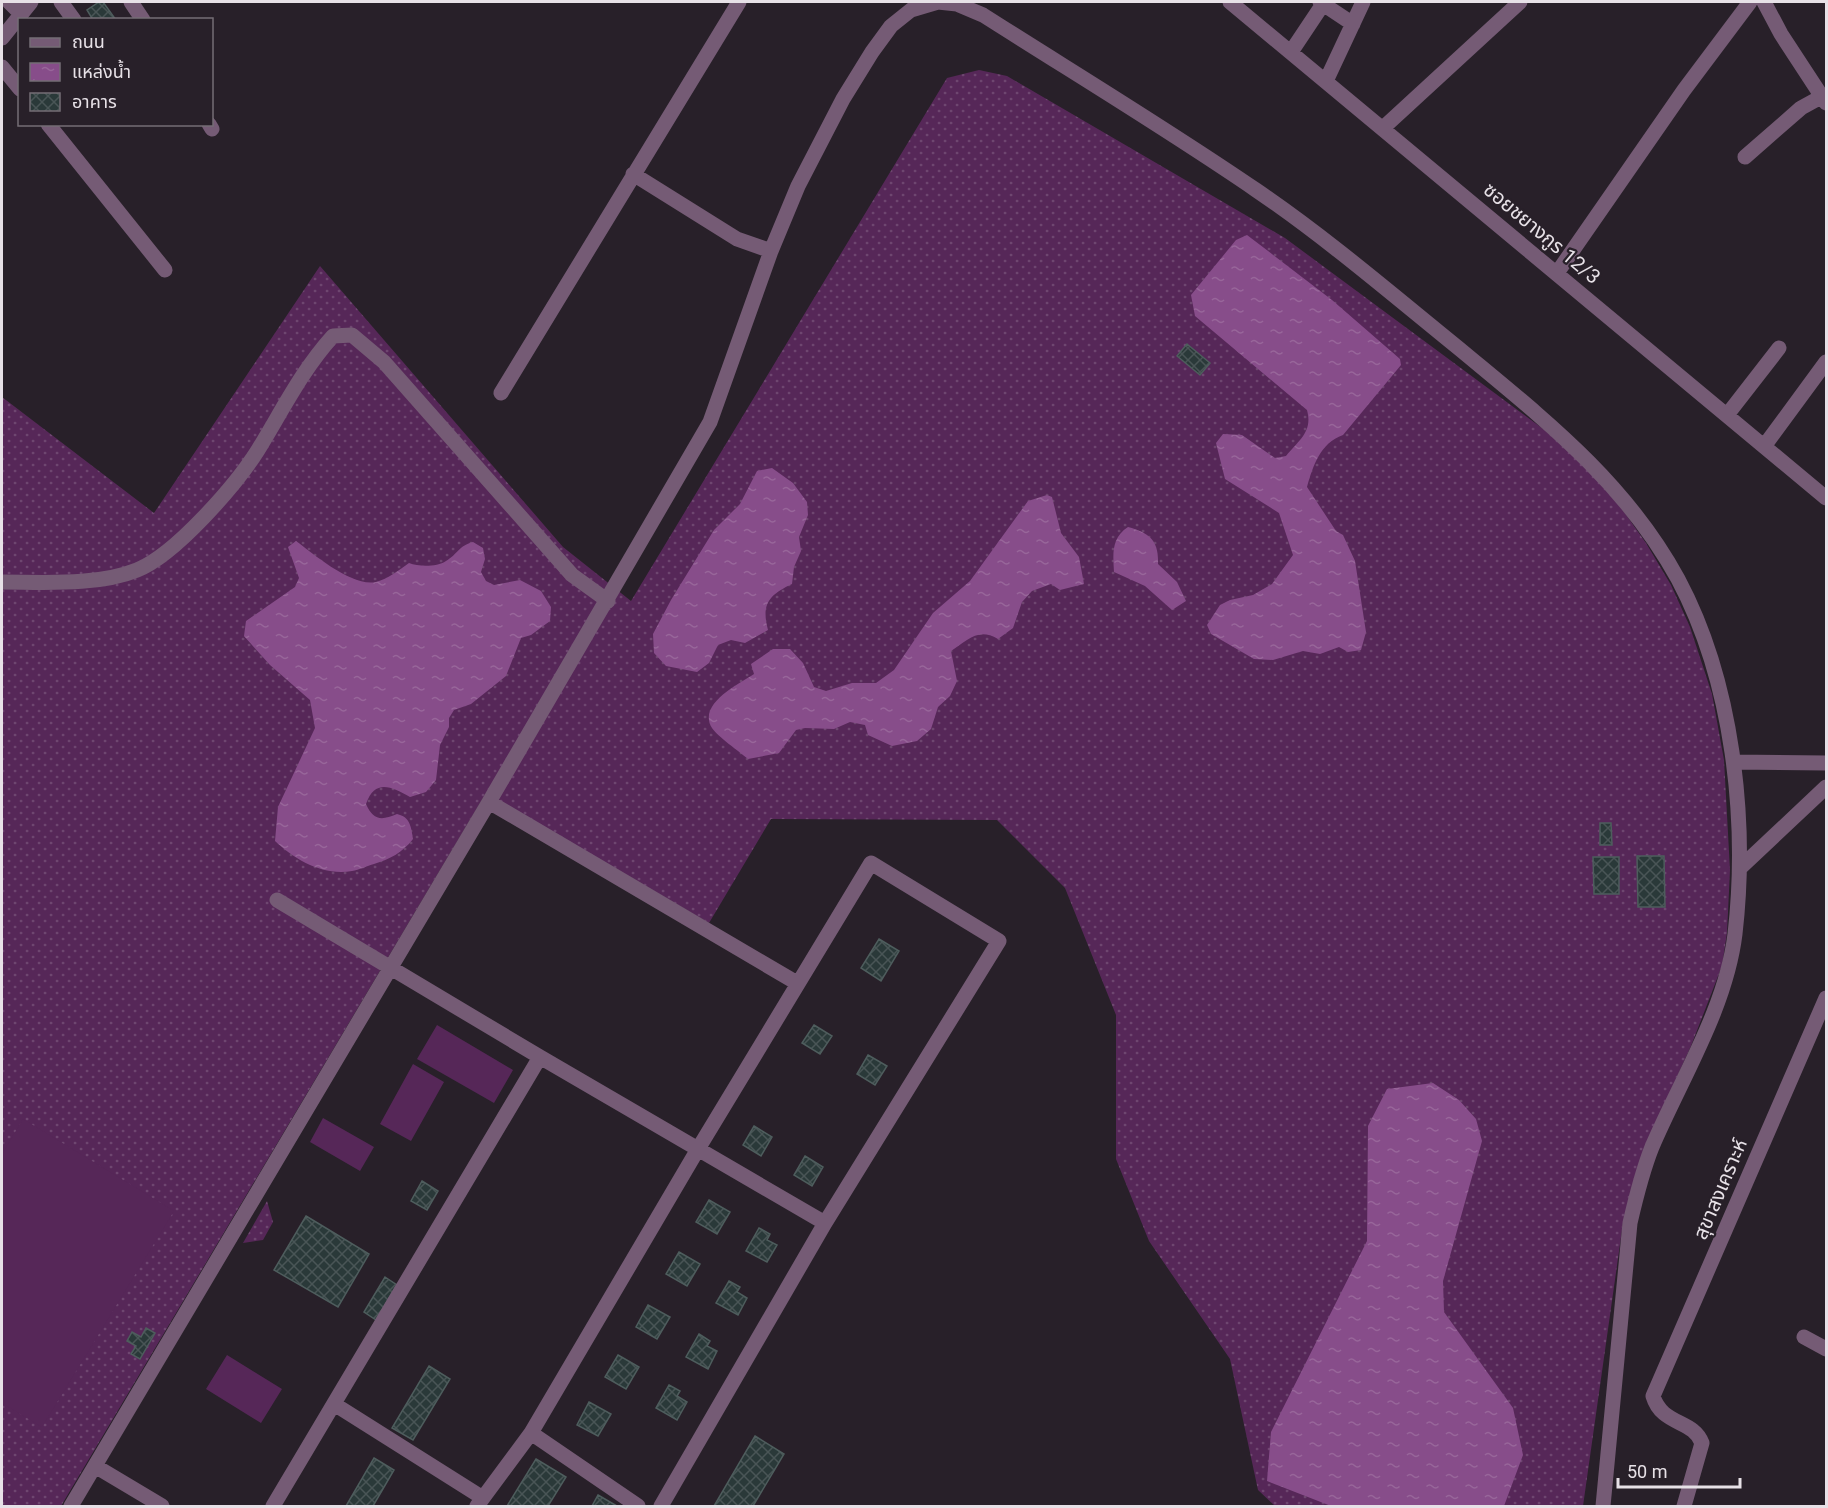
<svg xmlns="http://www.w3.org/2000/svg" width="1828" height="1508" viewBox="0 0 1828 1508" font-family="Roboto,'Noto Sans Thai',sans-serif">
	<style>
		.grass { fill: url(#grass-dots) }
		.garden { fill: #562758 }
		.water { fill: url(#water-ripples) }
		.building { fill: url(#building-cross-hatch); stroke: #4e5d5d; stroke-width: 1.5 }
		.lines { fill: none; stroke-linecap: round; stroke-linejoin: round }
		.minor { stroke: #755b75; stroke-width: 15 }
		.labels { text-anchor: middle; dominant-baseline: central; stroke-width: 4.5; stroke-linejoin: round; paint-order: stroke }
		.street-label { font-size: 20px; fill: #e7e1e7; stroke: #282029 }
	</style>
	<defs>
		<pattern id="grass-dots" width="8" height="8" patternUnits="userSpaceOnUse" patternTransform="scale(1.5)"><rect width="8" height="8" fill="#562758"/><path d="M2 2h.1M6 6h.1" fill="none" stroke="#6e4670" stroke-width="1.8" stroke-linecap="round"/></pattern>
		<pattern id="water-ripples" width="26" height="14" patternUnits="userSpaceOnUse" patternTransform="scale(1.5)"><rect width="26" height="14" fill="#874d8a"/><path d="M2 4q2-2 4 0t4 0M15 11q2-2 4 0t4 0" fill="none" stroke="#98669a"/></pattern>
		<pattern id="building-cross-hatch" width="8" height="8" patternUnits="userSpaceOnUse" patternTransform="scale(1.5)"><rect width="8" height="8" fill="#2a3939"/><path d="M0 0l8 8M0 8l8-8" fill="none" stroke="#495556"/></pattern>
	</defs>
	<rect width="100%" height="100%" fill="#282029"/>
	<path class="grass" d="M979,70l28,6 278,162 261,193 39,36 32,35 29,41 25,42 19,42 22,67 12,66 6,110 -3,63 -5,33 -31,80 -45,99 -23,78 -40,283h-308l-17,-16 -28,-131 -81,-118 -33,-82v-144l-51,-127 -68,-68 -226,-1 -62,104 -223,-130 -425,713h-59v-1109l152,116 166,-247 243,281 68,54 316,-523z
		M267,1201l6,21 -10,18 -20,3z"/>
	<path class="garden" d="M437,1025l76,45 -19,33 -77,-44z
		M413,1064l31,18 -33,59 -31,-17z
		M323,1118l51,29 -14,24 -50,-29z
		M23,1119l151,92 -132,216 -40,-24v-249z
		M227,1355l55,34 -21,34 -55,-34z"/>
	<path class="water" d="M1247,235l85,65 68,59 1,6 -58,70c-23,8 -30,31 -36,52l29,44 7,4 12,26 11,71 -5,18 -13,2 -9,-5 -19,7 -17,-3 -30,9 -19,-1 -43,-25 -4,-9 13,-20 10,-5 23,-5 19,-11 21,-29 -14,-42 -54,-34 -9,-36 7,-9 19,1 33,23 11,-2c13,-16 27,-24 21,-46l-112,-94 -4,-21 45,-55z
		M772,468l21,15 14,19 1,13 -9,22 2,14 -7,16 -2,17c-23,11 -31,20 -24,46l-23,13 -14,-3 -13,5 -9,18 -12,9 -31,-6 -12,-13 -1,-19 18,-34 43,-70 26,-26 17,-33z
		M1047,495l5,2 9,36 18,24 5,27 -24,6 -9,-6 -19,7 -10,11 -9,26 -15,11c-20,-12 -30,1 -47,12l6,30 -7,15 -12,11 -7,22 -14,12 -25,5 -24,-11 -3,-10 -15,-3 -16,7 -29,-1 -9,2 -17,23 -31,6c-8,-7 -31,-23 -36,-31 -15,-24 27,-44 42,-54l-3,-10 22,-15h17l13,14 11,24 12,4 26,-8h24l18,-13 39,-57 37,-32 58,-80z
		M1128,527c22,6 31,14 30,37l19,18 9,19 -14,9 -27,-24 -31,-14c-1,-18 -3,-34 14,-45z
		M296,541c19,14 56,46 80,41 12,-3 23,-12 33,-19 10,4 28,4 37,-2 12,-7 12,-15 27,-19l10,6 2,11 -4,13 5,9 8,4 26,-5 21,11 10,16 -1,14 -19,14 -10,3 -15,38 -35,28 -17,6 -5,8v9l-9,18 -4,35 -10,12 -16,5c-18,-10 -35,-19 -44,7 7,16 15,17 31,10 13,3 14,12 16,25 -11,14 -23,20 -39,25 -7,2 -15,6 -22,7 -29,5 -57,-11 -77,-30l3,-34 37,-79 -5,-28 -40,-35 -26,-29 2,-15 49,-34 4,-9 -11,-31z
		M1433,1083l26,17 17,19 6,22 -39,140 1,31 69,96 10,47 -19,51h-173l-64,-25 4,-49 96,-191 1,-115 19,-37z"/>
	<path class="building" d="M99,2h4l13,18h-23l-6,-10z
		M1187,344l23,19 -10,12 -23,-19z
		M1600,823h11l1,22h-12z
		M1637,856h27l1,51h-27z
		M1593,857h26v37h-25z
		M879,939l20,12 -18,30 -20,-13z
		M814,1025l18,11 -12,18 -18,-11z
		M868,1055l19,11 -12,19 -18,-11z
		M754,1126l18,11 -11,19 -18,-11z
		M805,1156l18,11 -11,19 -18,-11z
		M422,1181l16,10 -11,19 -16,-9z
		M709,1200l21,12 -13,22 -21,-12z
		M306,1216l63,38 -31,53 -64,-37z
		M759,1228l11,6 -3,6 10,5 -10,17 -21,-11z
		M679,1252l21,12 -13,22 -21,-12z
		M385,1277l12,8 -21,35 -12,-8z
		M729,1281l11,6 -3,5 10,6 -9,17 -22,-12z
		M648,1305l22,12 -13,22 -21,-12z
		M146,1328l9,5 -15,26 -9,-5 5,-8 -9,-5 5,-9 9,5z
		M699,1334l11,7 -3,5 10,5 -9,18 -22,-12z
		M618,1355l21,12 -13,22 -21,-12z
		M429,1366l21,13 -37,61 -21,-12z
		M669,1385l11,6 -3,5 10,6 -10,18 -21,-12z
		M589,1402l22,12 -13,22 -21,-11z
		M755,1436l29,18 -31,52h-39z
		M374,1458l20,12 -21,36h-27z
		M536,1459l30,18 -18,29h-41z
		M598,1495l19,11h-25z"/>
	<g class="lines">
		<path class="minor" d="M9,2l12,12
			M61,2l13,18
			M131,2l12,18
			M1230,2l596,496
			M1320,2l33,22
			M1764,2l17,32 45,69
			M2,38l29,-36
			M1291,52l32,-48
			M2,67l18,22
			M1326,81l37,-79
			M48,124l117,146
			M209,124l3,5
			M1383,128l137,-126
			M1745,157l56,-49 20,-11
			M633,174l104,65 34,12
			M1557,273l127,-183 66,-88
			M501,393l238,-391
			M1727,415l52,-67
			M1765,445l61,-83
			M2,582c41,0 96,4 135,-12 38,-15 99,-85 121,-120 24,-39 44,-80 75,-114l19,-1 32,27 188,213 36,26
			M1734,762l92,1
			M489,802l308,181
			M1740,868l86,-81
			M277,900l263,157 285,166
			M1804,1337l22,12
			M334,1404l149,94
			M531,1433l107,73
			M95,1466l67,40
			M71,1506l418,-704 221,-380 61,-171 27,-65 45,-87 29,-47 19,-26 20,-16 27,-8 19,2 26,11c91,58 184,114 273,175 72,49 138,106 206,161 83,69 163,131 216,228 55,103 70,241 57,355 -9,74 -54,145 -83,213 -10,25 -16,50 -22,76l-27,283
			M273,1506l267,-449
			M477,1506l54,-73 167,-284 173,-286 128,78 -174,282 -164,283
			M1684,1506l18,-63c-9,-24 -40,-17 -49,-47l173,-398"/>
	</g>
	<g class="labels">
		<g class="street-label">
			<text transform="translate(1542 233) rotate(40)">ซอยชยางกูร 12/3</text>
			<text transform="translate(1720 1189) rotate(-67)">สุขาสงเคราะห์</text>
		</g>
	</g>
	<rect width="1828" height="1508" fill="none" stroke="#e7e1e7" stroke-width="6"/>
	<rect x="18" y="18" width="195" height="108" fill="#282029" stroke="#746d75" stroke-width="1.5"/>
	<rect x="30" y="38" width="30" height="9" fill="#755b75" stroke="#746d75" stroke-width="1.5"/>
	<text x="72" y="48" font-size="18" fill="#e7e1e7">ถนน</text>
	<rect x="30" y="63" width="30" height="18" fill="url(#water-ripples)" stroke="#746d75" stroke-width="1.5"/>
	<text x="72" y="78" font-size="18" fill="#e7e1e7">แหล่งน้ำ</text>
	<rect x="30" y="93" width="30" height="18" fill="url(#building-cross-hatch)" stroke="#746d75" stroke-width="1.5"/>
	<text x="72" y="108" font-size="18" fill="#e7e1e7">อาคาร</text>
	<path d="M1618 1478v9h122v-9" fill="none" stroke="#e7e1e7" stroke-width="3"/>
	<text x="1627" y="1478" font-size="18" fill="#e7e1e7" stroke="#282029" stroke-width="4.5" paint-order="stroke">50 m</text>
</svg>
